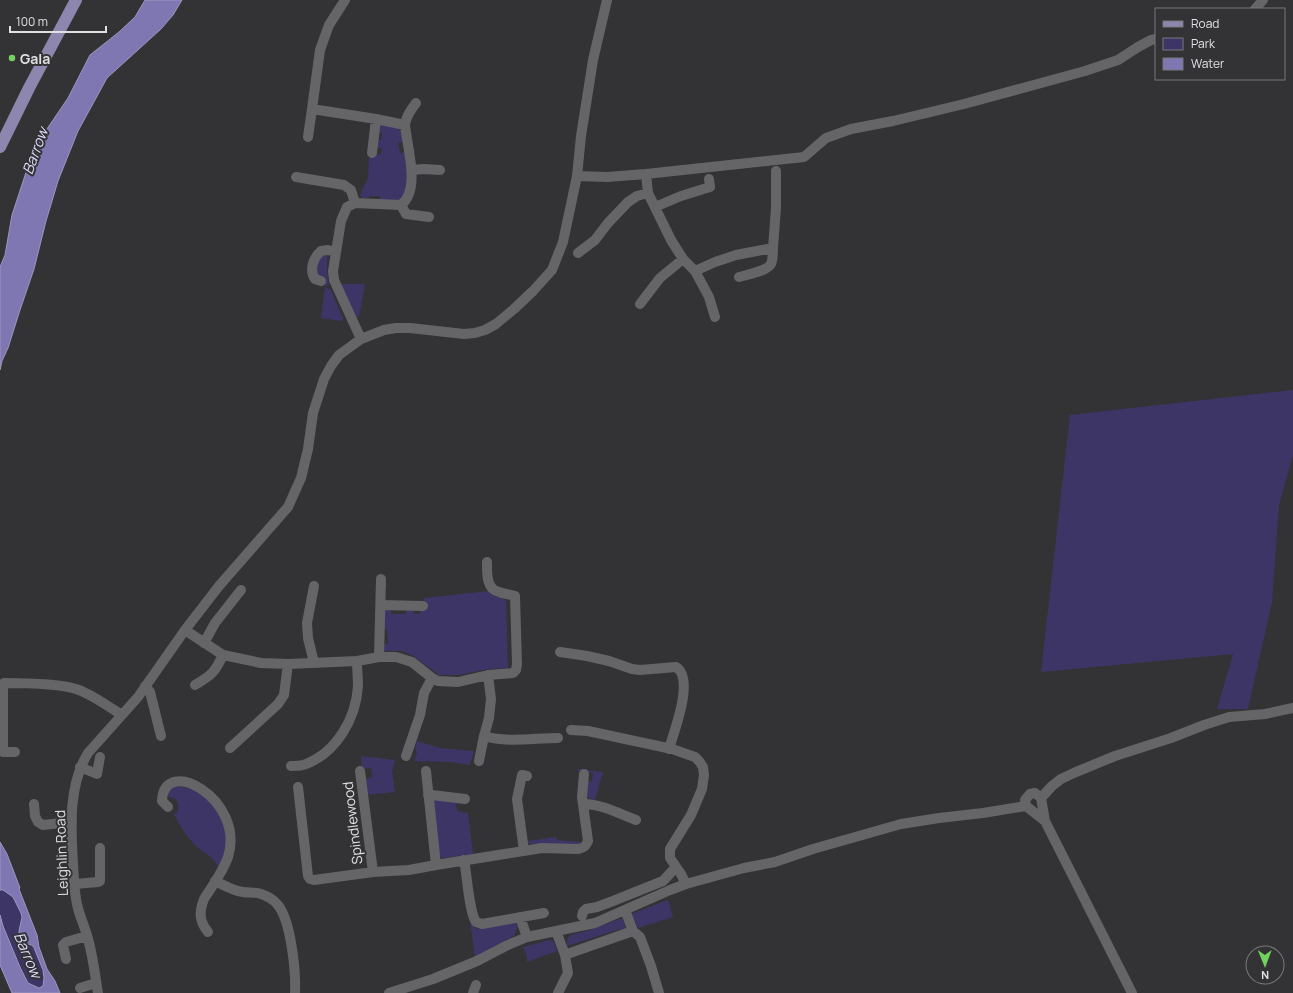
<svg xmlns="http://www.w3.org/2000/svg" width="1293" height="993" viewBox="0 0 1293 993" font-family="Manrope,sans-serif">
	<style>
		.green { fill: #3e3567 }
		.water { fill: #7f77b2; stroke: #9c96c0 }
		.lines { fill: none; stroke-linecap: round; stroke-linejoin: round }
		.minor { stroke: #656568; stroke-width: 10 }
		.major { stroke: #8d87af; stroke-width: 12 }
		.poi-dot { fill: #73d25d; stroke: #333335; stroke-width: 1.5 }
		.labels { text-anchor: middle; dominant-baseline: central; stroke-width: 4; stroke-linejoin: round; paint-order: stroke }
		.poi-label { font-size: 14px; font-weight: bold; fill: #e0e0e2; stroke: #333335; text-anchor: start }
		.street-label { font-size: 14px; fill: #e0e0e2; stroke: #333335 }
		.water-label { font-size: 15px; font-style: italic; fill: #dddafd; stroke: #333335 }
	</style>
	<rect width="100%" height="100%" fill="#333335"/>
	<path class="green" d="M381,124l15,3 5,4 2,11 -5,1 2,10 5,-1 3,20 -4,26 -7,3h-17v-5h-11v2h-7l-2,-3 8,-17 1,-20h5l1,-3 6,-1 1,-5 -6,-2v-7h5l1,-7h-4l1,-8z
		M324,255l3,1v15l2,13 -2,2 -4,-1 -7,-8 3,-20z
		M340,284h25l-6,33 -4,-1z
		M325,287l6,3 12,29v1l-3,1 -19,-3z
		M1293,390v65l-14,50 -7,97 -24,107h-31l16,-55 -192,18 29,-257z
		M489,591l5,5 12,4 2,68 -20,1 -30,6h-19l-27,-20 -11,-4h-18l-1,-7h6l-1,-15h-4l1,-15 1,-4 6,-1v5h15v-5l7,1 1,4h5l2,-5 4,-1 -1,-10z
		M417,741l23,7 34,3 -4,14 -20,-3 -36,-1 3,-9 -2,-4z
		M361,756l34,4 -3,12 3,20 -28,3 -1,-16 6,-2 -1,-9 -9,1z
		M578,769l25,3 -8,28 -10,-3 3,-15 4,-1 1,-8 -16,-2z
		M174,786l21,3 16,13 12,14 4,31 -8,23c-3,-13 -16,-17 -25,-26 -8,-8 -14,-19 -20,-29l4,-4v-9l-4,-4 -7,-1 3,-7z
		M435,799l21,4 1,8 11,2 5,41 -29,4 -5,-2 -7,-51z
		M556,837l1,3 24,2 -2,2h-48l-3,-1v-2z
		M3,889l10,8 8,16 1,4 -3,14c10,11 25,29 25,46 0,3 -1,6 -1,9l-4,2 -10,-5 -26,-57 -3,-11v-25z
		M668,900l5,17 -35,11 -7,-14z
		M622,918l4,11 -4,2 -2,-2 -53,17v-6l3,-5 17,-4z
		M470,922l5,6 3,1 37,-6 3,3 -4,10 -39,21z
		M549,940l4,1 4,10 -30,11v-6l-4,-9z"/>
	<path class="water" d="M145,0h37l-9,15 -12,14 -54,49 -29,53 -20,50 -12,40 -12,48 -14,41 -12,38 -6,13 -2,9v-103l5,-12 7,-40 22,-67 34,-50 22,-43 29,-23 16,-15z
		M0,842l7,12 13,34 -1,1 18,46 2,12 8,22 8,12 5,12h-48l-12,-28v-50l3,11 17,41 8,16 11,5 4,-2 1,-8 -1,-8 -9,-22 -2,-3 -8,-1 -5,-9v-4l3,-14 -1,-4 -8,-16 -10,-7h-3z"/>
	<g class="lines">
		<path class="minor" d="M345,0l-16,25 -9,25 -8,59 64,10 29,6c2,22 16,65 -4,80l-46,-2 -8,4 -6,14 -8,50 1,9 27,59
			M1255,9l8,-9
			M405,125c1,-9 6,-15 11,-22
			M308,137l4,-28
			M372,153l4,-34
			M412,170l12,-1 16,1
			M646,174l2,19 23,47 12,19 12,12 14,26 6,20
			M577,176l30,1 39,-3 158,-17 22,-19 25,-9 42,-8 71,-17 121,-33 33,-11 20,-13 13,-7 5,-1
			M296,177l48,8 7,5 4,13
			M401,205l5,9 23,3
			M655,207l26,-11 29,-9 -1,-8
			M578,253l17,-13 13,-17 20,-21 9,-6 11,-3
			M695,271l20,-9 21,-7 37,-7 3,-40v-37
			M739,277c8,-2 28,-6 32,-13 2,-5 2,-11 2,-16
			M321,281l-6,-2c-6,-9 -2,-21 6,-28l7,-1 8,2
			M640,304l20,-26 23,-19
			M381,605l42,1
			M185,630l38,25 38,8 27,1 69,-3 22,-4h17l16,5 20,16 6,3 20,1 30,-7 25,-2 3,-3 1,-6 -2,-68c-6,-2 -11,-2 -16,-4 -13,-3 -12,-19 -12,-30
			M204,643l11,-20 26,-33
			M560,652l27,4 22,5 23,8 8,1 36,-3c19,12 -2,64 -7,82
			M379,657l2,-78
			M314,663l-6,-25 -1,-15 7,-37
			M195,685c17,-10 20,-13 28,-30
			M145,686l5,6 11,44
			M571,730l17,1 84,18 23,8 4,4 4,6 1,8 -2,14 -11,26 -21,34v9l11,16 5,10
			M484,736c23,7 50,2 74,2
			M230,748l48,-44 6,-9 4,-31
			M15,752h-12v-65l1,-4c20,0 53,0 72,6 16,5 31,17 46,26
			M406,756l14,-41 4,-22 8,-15
			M479,761l5,-25 5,-18 2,-19 -3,-24
			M291,766c5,0 11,0 15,-2 31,-12 50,-46 52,-78 0,-8 -1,-17 -1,-25
			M80,767l17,7 3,-17
			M360,771l13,101
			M426,771l10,94
			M298,787l10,89 2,3 4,1 59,-8 36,-2 27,-5 106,-17 36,1c6,-1 8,-3 10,-8l-6,-44 2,-23
			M428,795h4l33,4
			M1041,798l11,-12 9,-7 15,-7 39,-16 56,-18 33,-13 25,-8 36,-3 28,-6
			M34,804l1,12 3,6 5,3 29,-3
			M583,804c16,-1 37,10 53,16
			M168,807l-6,-6c1,-47 84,-2 66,56 -5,15 -16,29 -24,42 -5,13 -5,22 4,33
			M1045,821l-19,-15 -1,-6 5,-6 5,-1 6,5 4,23 87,172
			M524,851l-7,-52 5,-24 5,1
			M464,860c3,14 5,52 12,62l6,2 62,-11
			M215,881c9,4 18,10 28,11 6,1 13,0 18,2 6,2 12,5 16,10 14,15 19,68 18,89
			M75,884l23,-2 2,-1v-33
			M625,910l8,21
			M582,916l1,-4 3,-3 11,-2 16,-6 50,-20 13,-14
			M520,917l7,20
			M556,931l9,24 3,18 -10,20
			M570,953l63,-22 7,6 11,29 8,27
			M66,959l-3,-14 3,-3 21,-6
			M80,988l16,-5
			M98,993c-3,-18 -5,-37 -10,-54 -3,-12 -9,-24 -11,-35 -3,-13 -3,-27 -4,-40 -2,-37 -5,-78 15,-111l50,-56 47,-67 34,-44 69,-79 13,-29 7,-29 5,-36 11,-34 7,-13 8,-11 22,-16 23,-9 12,-2h14l54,6 11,-1 10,-3 11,-6 18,-15 19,-18 19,-21 11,-28 14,-66 4,-40 12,-76 14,-60
			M389,993l44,-14 44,-18 31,-16 19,-8 68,-14 75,-33 16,-6 58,-16 31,-6 38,-13 88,-25 38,-6 44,-5 43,-7
			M473,993l3,-8"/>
		<path class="major" d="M0,147l29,-59 47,-88"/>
	</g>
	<circle class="poi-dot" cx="12" cy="58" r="4"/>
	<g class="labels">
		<g class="poi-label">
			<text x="20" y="58">Gala</text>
		</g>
		<g class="street-label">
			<text transform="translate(352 823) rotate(-97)">Spindlewood</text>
			<text transform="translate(61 853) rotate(-92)">Leighlin Road</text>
		</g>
		<g class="water-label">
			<text transform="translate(35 151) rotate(-70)">Barrow</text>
			<text transform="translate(28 955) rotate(67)">Barrow</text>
		</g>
	</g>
	<rect x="1155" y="8" width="130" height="72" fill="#333335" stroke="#78787a"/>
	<rect x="1163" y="21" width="20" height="6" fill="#8d87af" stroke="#78787a"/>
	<text x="1191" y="28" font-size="12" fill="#e0e0e2">Road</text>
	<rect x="1163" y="38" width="20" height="12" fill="#3e3567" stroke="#78787a"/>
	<text x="1191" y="48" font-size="12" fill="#e0e0e2">Park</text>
	<rect x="1163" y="58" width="20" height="12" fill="#7f77b2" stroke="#78787a"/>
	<text x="1191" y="68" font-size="12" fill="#e0e0e2">Water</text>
	<g transform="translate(1265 965) rotate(179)"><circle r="19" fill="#333335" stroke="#78787a"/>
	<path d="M0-3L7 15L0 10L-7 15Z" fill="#73d25d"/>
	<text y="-6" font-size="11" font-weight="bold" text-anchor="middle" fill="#e0e0e2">N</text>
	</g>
	<path d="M10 26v6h96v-6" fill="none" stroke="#e0e0e2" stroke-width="2"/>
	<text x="16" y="26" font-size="12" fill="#e0e0e2" stroke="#333335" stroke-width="3" paint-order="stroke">100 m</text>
</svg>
